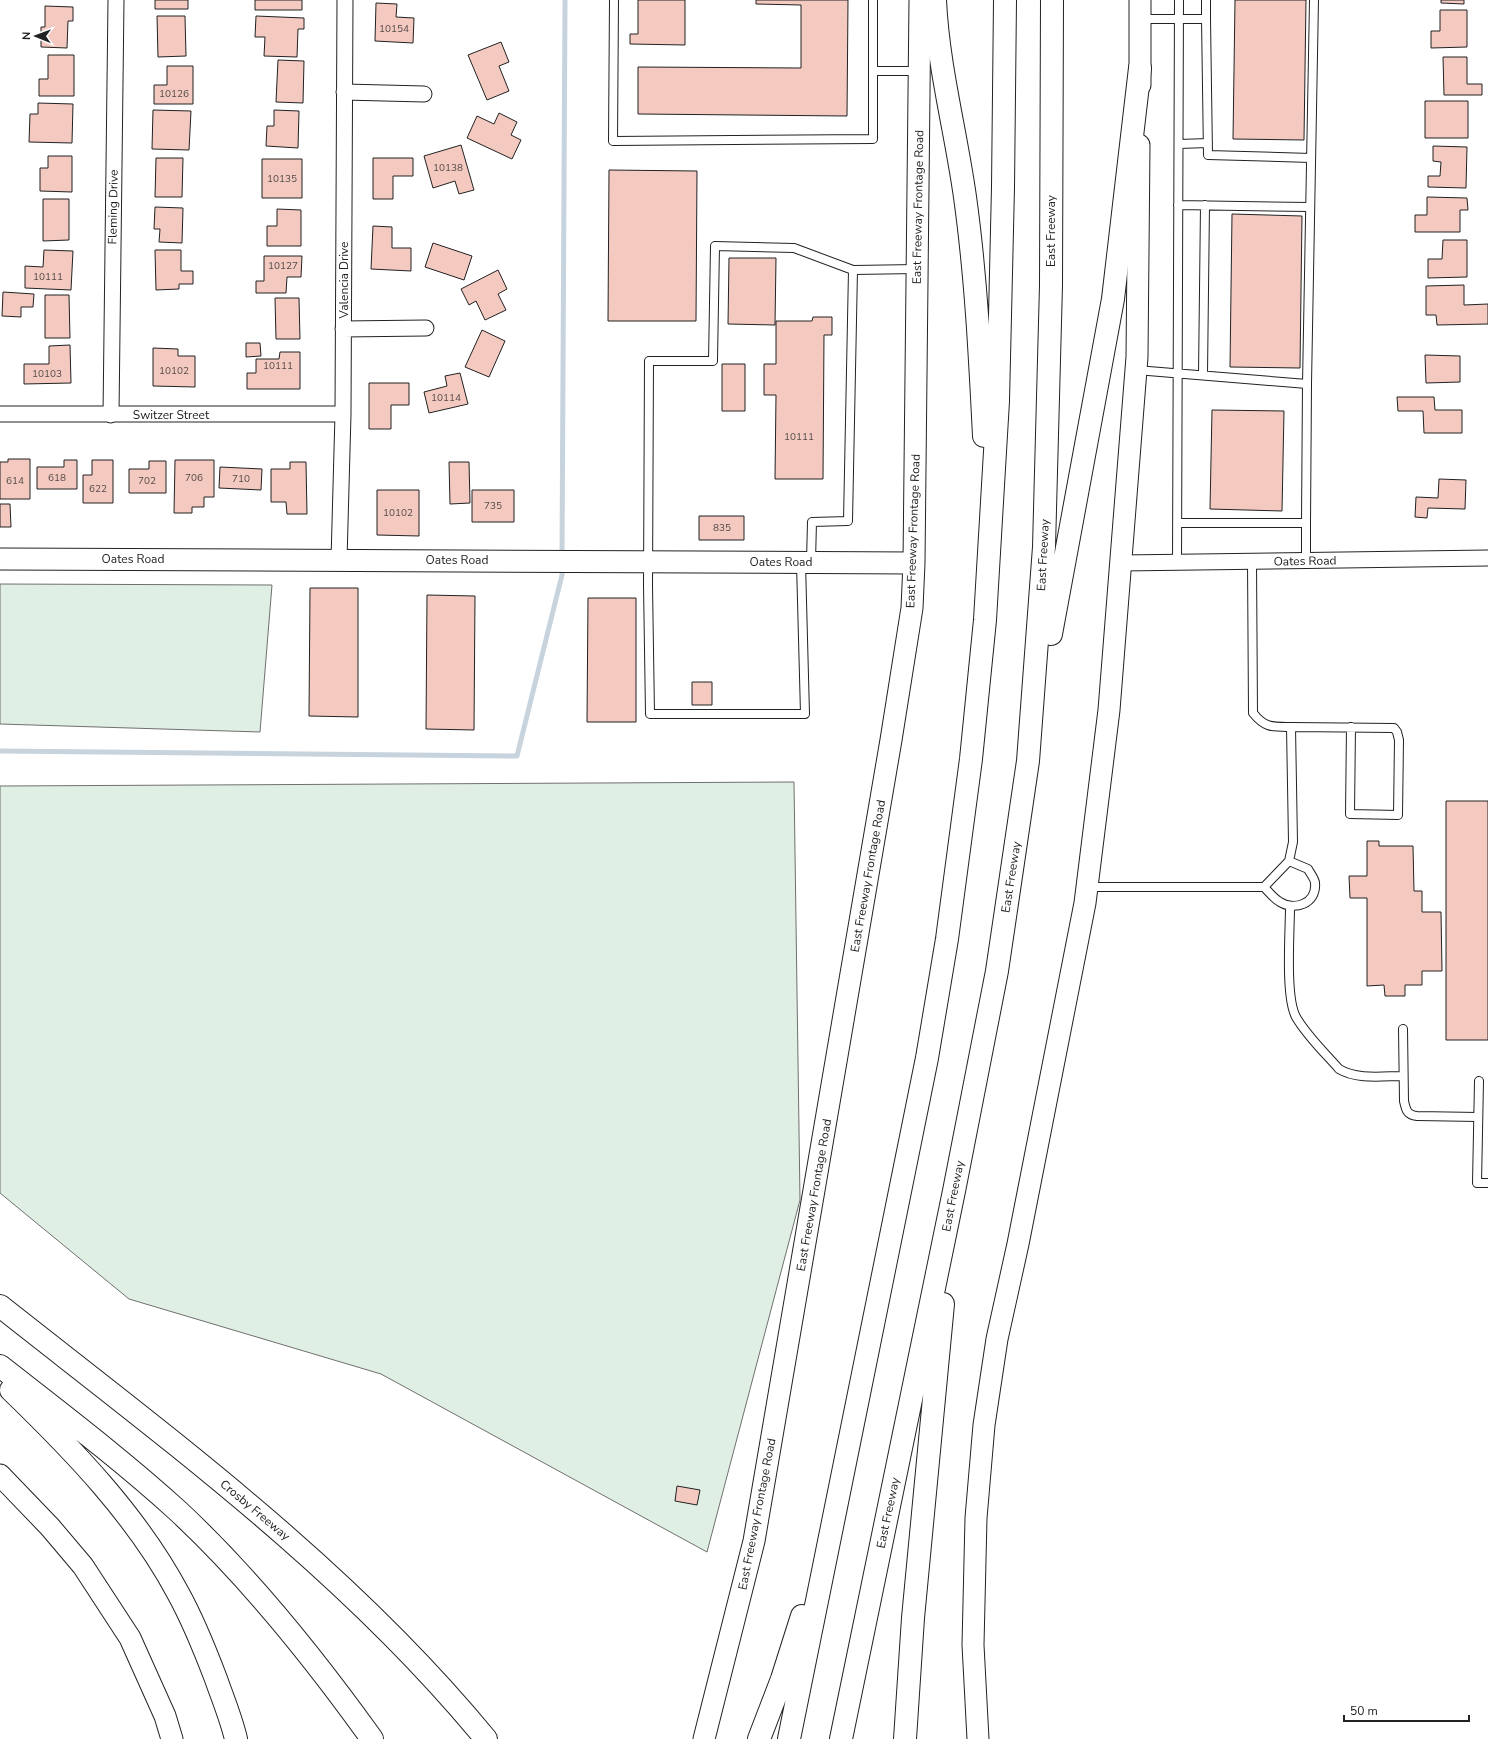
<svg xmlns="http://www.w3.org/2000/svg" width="1488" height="1739" viewBox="0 0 1488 1739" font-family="'Nunito Sans',sans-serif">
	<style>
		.green { fill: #e0efe3; stroke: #6f6f6f }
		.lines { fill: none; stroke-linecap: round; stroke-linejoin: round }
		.stream { stroke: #c7d3dd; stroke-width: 5 }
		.building { fill: #f3c9c0; stroke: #222 }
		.lane-casing { stroke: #222; stroke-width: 10 }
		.street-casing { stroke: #222; stroke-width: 17 }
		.secondary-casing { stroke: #222; stroke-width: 23 }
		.highway-casing { stroke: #222; stroke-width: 24 }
		.lane { stroke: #fff; stroke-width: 8 }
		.street { stroke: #fff; stroke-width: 15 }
		.secondary { stroke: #fff; stroke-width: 21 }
		.highway { stroke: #fff; stroke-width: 22 }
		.labels { text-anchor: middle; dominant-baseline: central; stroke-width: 3; stroke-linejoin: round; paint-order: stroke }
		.number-label { font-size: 10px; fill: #564c4a }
		.street-label { font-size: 12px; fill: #222; stroke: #fff }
	</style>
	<rect width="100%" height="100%" fill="#fff"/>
	<path class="green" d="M0,584l272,1 -12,147 -260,-8z
		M794,782l6,418 -93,352 -326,-178 -252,-75 -129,-106v-407z"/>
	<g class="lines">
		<path class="stream" d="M562,558l3,-558
			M0,751l517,5 45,-181v-9"/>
	</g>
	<path class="building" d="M155,0h33v9h-33z
		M255,0h47v10h-47z
		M638,0h47v45l-55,-1v-10h8z
		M756,0h92l-1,116 -209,-2v-47l163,1v-63l-45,-1z
		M1235,0h71l-2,140 -71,-1z
		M1441,0h23v4l-23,-1z
		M376,3l21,1 -1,13 18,1 -1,25 -38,-2z
		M45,6l28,1v14h-5l-1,27 -26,-1v-20h4z
		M1440,10h27v37l-36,1v-17h9z
		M157,16h28l1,40 -28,1z
		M256,16l48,2v11h-6l-1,28 -33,-1 1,-19h-10z
		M501,42l8,20 -10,4 10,25 -22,9 -19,-45z
		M48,55h26v41h-35v-17h9z
		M1443,57h24v27h15v11h-38z
		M278,60l26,1 -1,42 -27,-1z
		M167,66h26v38h-39v-19h13z
		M1425,101h43v37h-43z
		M38,103l35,1 -1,39 -43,-1 1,-28h8z
		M153,110l38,1 -2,39 -37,-1z
		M274,110l25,1 -1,37 -32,-2 1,-20h7z
		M499,113l18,9 -6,13 10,5 -9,19 -45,-21 10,-22 17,8z
		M461,145l13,45 -15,4 -4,-13 -22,7 -9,-32z
		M1433,146l34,1 -1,41 -38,-1v-11h12l1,-14 -8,-1z
		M48,156h24v36l-32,-1v-23h8z
		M156,158h27l-1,39h-27z
		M373,158h40v18h-20v23h-20z
		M262,159h40v39h-40z
		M609,170l88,1 -1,150h-88z
		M1427,197l40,1 1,12h-8v22h-45v-17h12z
		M43,199h26v41l-26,1z
		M155,207l28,1 -1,35 -23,-1 1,-13h-6z
		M277,209l24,1v36h-34v-20h10z
		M1232,214l70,2 -2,152 -70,-1z
		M373,226l19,1v21h19v23l-40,-2z
		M1443,240h24v37l-39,1v-19h14z
		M433,243l39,13 -8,24 -39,-13z
		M44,250l29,1 -2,39 -46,-2v-22l18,1z
		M155,250h26v21h12v13h-14v5l-23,1z
		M264,256h38l-1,21h-14l-1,16h-30v-12h8z
		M729,258h47l-1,67 -47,-1z
		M498,270l9,19 -9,5 8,16 -21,10 -9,-19 -7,4 -8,-16z
		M1464,285v20l24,-1v20l-51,1 -1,-10h-10v-29z
		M3,292l31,2 -1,13h-12v10l-19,-1z
		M45,295h24l1,43h-25z
		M275,298h24l1,41h-24z
		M813,317h19v18h-8l-1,144h-48l1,-84h-12v-31h12v-43h36z
		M482,330l23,11 -16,36 -24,-10z
		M246,343h14l1,13 -15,1z
		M70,345l1,38 -47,1v-20h25v-18z
		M153,348l25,1v7h17v31l-42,-1z
		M280,352h20v37h-53v-16h9v-14h23z
		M1425,355l35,1v26l-34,1z
		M722,364h23v47h-23z
		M460,373l8,31 -39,9 -5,-21 23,-6 -2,-10z
		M369,383h40v22h-18v24h-22z
		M1397,397h37l1,13h27v23h-38l-1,-22h-25z
		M1212,410l72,1 -2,100 -72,-2z
		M8,459h22v40h-30v-37h8z
		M64,460h13v29h-40v-22h27z
		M92,460h21v43h-30v-28h9z
		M175,460h39v37h-10v10h-12v6h-18z
		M149,461h17v32h-37v-24h20z
		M290,462h16l1,52h-20l-1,-12h-15v-33h19z
		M449,462h20l1,41 -20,1z
		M220,467l42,2 -1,21 -42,-2z
		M1439,479l27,1 -1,29 -37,-1 -1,10 -12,-1 1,-20 22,1z
		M377,490h42v46l-42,-1z
		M472,490h42v32h-42z
		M0,504h10l1,23h-11z
		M699,516h45v24h-45z
		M310,588h48v129l-49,-1z
		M427,595l48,1 -1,134 -48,-1z
		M588,598h48v124h-49z
		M692,682h20v23h-20z
		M1446,801h42v239h-42z
		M1367,841h12v5h34l1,45h8v21h19l1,59h-20v14h-17v11h-20l-1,-11 -17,1v-88h-17l-1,-22h18z
		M677,1486l23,4 -3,15 -22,-4z"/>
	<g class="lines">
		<g class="lane-casing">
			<path id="lane" d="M614,0l-1,141 260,-2v-139
				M1141,19h65l2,136 103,3
				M1206,19v-19
				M873,71h45
				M1179,144l29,-1
				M1178,205l132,2
				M1136,370l171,14 -1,139
				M1203,375l2,-170
				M1307,384l7,-384
				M1177,523h129v38
				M811,561l1,-39 36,-1 5,-251 64,-1
				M801,563l4,151h-155l-2,-129 1,-224h64l2,-115 79,2 59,22
				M1177,563l2,-563
				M1291,727l103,1 3,4 2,8 -1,75 -48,-1 1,-87
				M1088,887h176l25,-26 4,-19 -2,-115c-19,0 -26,1 -38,-14l-1,-151
				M1264,887c5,5 9,11 16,15 14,9 37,2 35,-19 0,-4 -5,-10 -7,-14l-19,-8
				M1290,907c0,25 -5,90 6,110 11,19 29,36 43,52 18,11 44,7 64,7
				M1403,1029l1,72c2,9 3,14 13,15l61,1
				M1479,1081l-2,102h11"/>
		</g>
		<g class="street-casing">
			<path id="street" d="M344,92l80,2
				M343,329l83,-1
				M0,414h343
				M111,415l5,-415
				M339,560l4,-146 2,-414
				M1122,563l366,-5"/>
		</g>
		<g class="secondary-casing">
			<path id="secondary" d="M1140,85v-85
				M0,559l914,4
				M0,1475l50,52 33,39 47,72 35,78 7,23
				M704,1739l50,-198 137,-801 21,-132 2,-45 6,-563
				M978,1739l-5,-94 3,-127 8,-93 13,-86 21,-95 67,-341 24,-193 28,-353 2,-212"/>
		</g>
		<g class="highway-casing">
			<path id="highway" d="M935,0c3,66 21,132 30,197 11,79 15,159 19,239
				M1051,634l62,-335 27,-231
				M0,1306c171,135 347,264 486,433
				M0,1366c60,47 122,94 178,145 73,68 136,147 194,228
				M11,1390c62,60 126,126 167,203 15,27 27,57 38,86 7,20 15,39 20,60
				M759,1739l23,-60 20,-63
				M789,1739l138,-681 20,-119 24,-180 14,-139 13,-219 5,-214 2,-187
				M841,1739l113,-548 43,-220 31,-210 16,-214 7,-262 1,-285
				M905,1739l8,-121 30,-314"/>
		</g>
		<use href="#lane" class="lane"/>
		<use href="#street" class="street"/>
		<use href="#secondary" class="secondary"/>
		<use href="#highway" class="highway"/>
	</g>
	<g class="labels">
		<g class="number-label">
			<text x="394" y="29">10154</text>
			<text x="174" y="94">10126</text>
			<text x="448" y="168">10138</text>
			<text x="282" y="179">10135</text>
			<text x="283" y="266">10127</text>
			<text x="48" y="277">10111</text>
			<text x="278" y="366">10111</text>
			<text x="174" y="371">10102</text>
			<text x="47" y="374">10103</text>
			<text x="446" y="398">10114</text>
			<text x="799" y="437">10111</text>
			<text x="57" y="478">618</text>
			<text x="194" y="478">706</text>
			<text x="241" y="479">710</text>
			<text x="15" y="481">614</text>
			<text x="147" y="481">702</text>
			<text x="98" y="489">622</text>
			<text x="493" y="506">735</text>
			<text x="398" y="513">10102</text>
			<text x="722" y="528">835</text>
		</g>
		<g class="street-label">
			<text transform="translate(113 207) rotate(-89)">Fleming Drive</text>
			<text transform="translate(918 207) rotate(-89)">East Freeway Frontage Road</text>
			<text transform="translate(1051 231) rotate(-90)">East Freeway</text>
			<text transform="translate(344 280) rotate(-90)">Valencia Drive</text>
			<text x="171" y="415">Switzer Street</text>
			<text transform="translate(913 531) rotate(-88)">East Freeway Frontage Road</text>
			<text transform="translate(1043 555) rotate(-87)">East Freeway</text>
			<text x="133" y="559">Oates Road</text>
			<text x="457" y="560">Oates Road</text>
			<text transform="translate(1305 561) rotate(-1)">Oates Road</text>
			<text x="781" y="562">Oates Road</text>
			<text transform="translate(868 876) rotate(-80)">East Freeway Frontage Road</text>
			<text transform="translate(1011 877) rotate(-81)">East Freeway</text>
			<text transform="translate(814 1195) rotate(-80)">East Freeway Frontage Road</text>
			<text transform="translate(953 1196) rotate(-79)">East Freeway</text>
			<text transform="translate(255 1510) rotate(40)">Crosby Freeway</text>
			<text transform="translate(888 1513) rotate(-78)">East Freeway</text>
			<text transform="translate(757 1514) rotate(-79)">East Freeway Frontage Road</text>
		</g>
	</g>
	<g transform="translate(36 36) rotate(271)" stroke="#ffffff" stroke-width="3" paint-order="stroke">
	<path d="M0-3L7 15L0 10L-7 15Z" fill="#222222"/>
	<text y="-6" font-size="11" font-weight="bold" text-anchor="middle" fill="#222222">N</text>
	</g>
	<path d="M1344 1715v6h125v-6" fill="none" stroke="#222222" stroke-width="2"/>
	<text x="1350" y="1715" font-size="12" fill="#222222" stroke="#ffffff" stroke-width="3" paint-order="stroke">50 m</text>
</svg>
